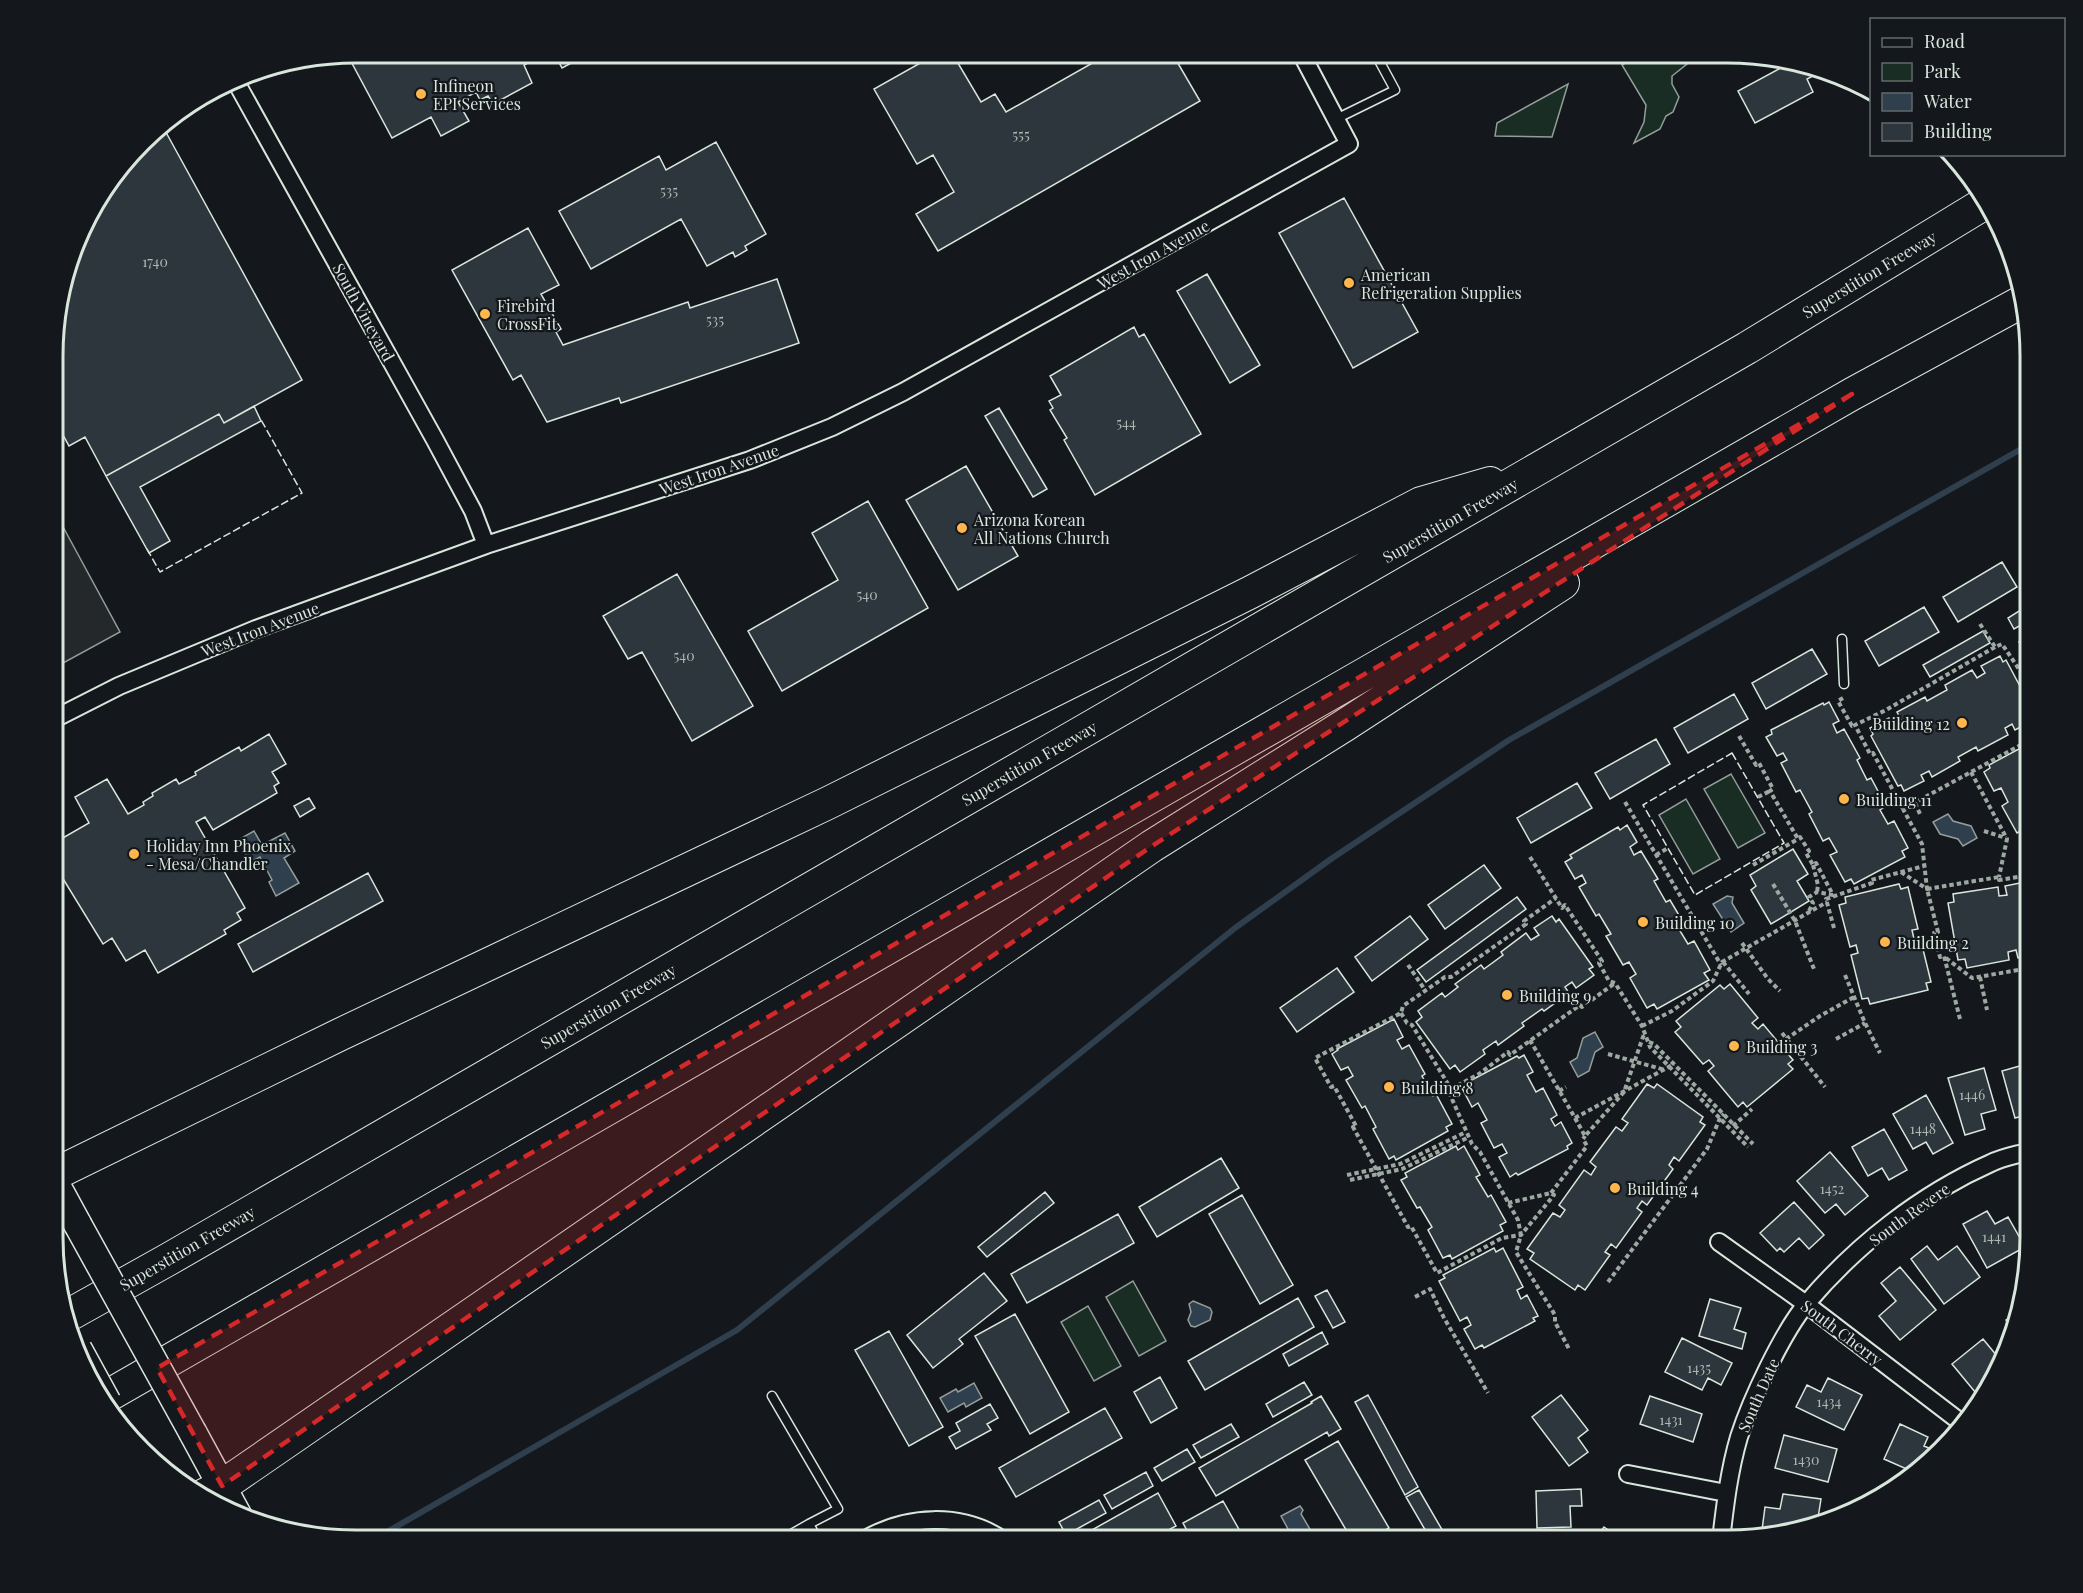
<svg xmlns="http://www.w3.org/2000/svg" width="2083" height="1593" viewBox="0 0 2083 1593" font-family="'Playfair Display',serif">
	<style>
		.green { fill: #1a2d24; stroke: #939e99; stroke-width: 1.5 }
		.parking { fill: #24282b; stroke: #939e99; stroke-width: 1.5 }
		.water { fill: #2f3f4d; stroke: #939e99; stroke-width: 1.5 }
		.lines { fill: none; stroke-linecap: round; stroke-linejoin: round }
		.stream { stroke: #2f3f4d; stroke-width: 6 }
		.building { fill: #2c363c; stroke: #d8e6dc; stroke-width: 1.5 }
		.service-casing { stroke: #d8e6dc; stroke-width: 11 }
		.minor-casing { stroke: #d8e6dc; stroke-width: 20 }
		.primary-casing { stroke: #d8e6dc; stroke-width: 30 }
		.motorway-casing { stroke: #d8e6dc; stroke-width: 34 }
		.path { stroke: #9da8a2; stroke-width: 4; stroke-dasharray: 4.5 3; stroke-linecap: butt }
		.service { stroke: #14181c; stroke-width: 8 }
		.minor { stroke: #14181c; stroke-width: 16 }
		.primary { stroke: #14181c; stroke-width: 27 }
		.motorway { stroke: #14181c; stroke-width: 32 }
		.primary-bridge-casing { stroke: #d8e6dc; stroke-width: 30; stroke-linecap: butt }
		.primary-bridge { stroke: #14181c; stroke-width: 27 }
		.fence { stroke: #d8e6dc; stroke-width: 1.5; stroke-dasharray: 8 3; stroke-linecap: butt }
		.marked { fill: #d62828; fill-opacity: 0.2; stroke: #d62828; stroke-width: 4.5; stroke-dasharray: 12 8; stroke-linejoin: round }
		.poi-dot { fill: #ffb74d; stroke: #14181c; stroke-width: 2 }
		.labels { text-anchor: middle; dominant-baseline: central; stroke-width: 4.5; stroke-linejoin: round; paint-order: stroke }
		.number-label { font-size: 14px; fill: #adbab4 }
		.poi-label { font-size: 16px; fill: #d8e6dc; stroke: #14181c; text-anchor: start }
		.street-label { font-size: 16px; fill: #d8e6dc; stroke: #14181c }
		.rim { fill: none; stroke: #d8e6dc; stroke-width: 3 }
	</style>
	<rect width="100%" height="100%" fill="#14181c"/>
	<path class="green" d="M1641,53h50l-4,11 -15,12v8l7,13 -6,15 -7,4 -6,13 -26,14 10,-21 2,-17 -24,-40z
		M1568,84l-16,53 -57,-1 2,-13z
		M1731,774l34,59 -27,15 -34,-59z
		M1686,799l34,60 -27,15 -34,-59z
		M1133,1281l33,60 -27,15 -33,-59z
		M1088,1306l33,60 -27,15 -33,-59z"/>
	<path class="parking" d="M55,512l65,120 -66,36z"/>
	<path class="water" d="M1948,814l5,7 18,5 6,12 -14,8 -5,-7 -18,-5 -7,-12z
		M254,831l8,14 23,-12 10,18 -11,7 15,25 -23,13 -7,-14 3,-2 -12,-23 -10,5 -12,-22z
		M1727,896l6,1 -1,6 12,20 -13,9 -18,-28z
		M1595,1032l8,15 -8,5 -6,19 -11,6 -8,-15 7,-4 6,-20z
		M1193,1301l17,7 2,4 -2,8 -15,7 -4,-1 -3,-6 3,-8 -2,-8z
		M974,1383l8,15 -16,9 -2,-4 -16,9 -8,-14 16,-9 2,3z
		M1300,1506l3,4 -2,4 13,22 -7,4h-13l-13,-24z"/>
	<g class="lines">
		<path class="stream" d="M373,1540l364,-210 498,-402 96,-69 178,-119 521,-296"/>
	</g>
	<path class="building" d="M356,52l191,1 -23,12 8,18 -39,21 -5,-8 -8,4 -4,-8 -18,10 11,19 -28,15 -10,-19 -39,21 -45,-84z
		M554,53h24l3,5 -19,10z
		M938,53h14l29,49 14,-8 11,18 104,-59h62l28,48 -262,150 -22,-37 38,-22 -21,-37 -16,9 -43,-75z
		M1790,63l32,8 -15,8 6,13 -58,31 -17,-32z
		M162,125l140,255 -78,43 -5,-9 -113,62 -21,-39 -16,9 -14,-26v-104l38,-111 63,-77z
		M716,142l50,92 -21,12 2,4 -12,7 -2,-5 -26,14 -26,-47 -90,50 -32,-58 100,-55 7,14z
		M1344,198l74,134 -65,36 -74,-135z
		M528,228l31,57 -18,9 20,35 -5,3 7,13 125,-43 2,6 87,-29 22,64 -178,60 -2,-5 -72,24 -26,-47 -8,5 -61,-110z
		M1207,274l53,91 -30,18 -53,-92z
		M1134,327l5,10 5,-3 57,100 -106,61 -31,-55 3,-2 -17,-28 3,-2 -4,-7 12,-6 -11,-19z
		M254,406l7,15 -121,66 30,54 -21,12 -43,-77 113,-62 5,9z
		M999,408l48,81 -14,8 -48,-81z
		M966,466l52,90 -60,34 -52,-90z
		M868,501l60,107 -146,83 -34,-60 90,-51 -26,-47z
		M2030,547v20l-9,-15z
		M2002,562l15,25 -59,35 -15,-25z
		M677,574l76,132 -61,35 -50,-89 -14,7 -25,-43z
		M2030,604v16l-16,9 -6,-11z
		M1924,607l15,25 -60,34 -14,-25z
		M1983,631l7,12 -60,34 -7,-12z
		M2030,632v30l-11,-20 6,-4 -1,-3z
		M1812,649l15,25 -61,35 -14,-26z
		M2000,656l3,6 3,-2 24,45v17l-15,8 -3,-6 -7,4 3,7 -30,16 -2,-4 -18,10 2,4 -28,16 -3,-6 -8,4 3,6 -20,10 -3,-6 -3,1 -27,-50 2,-2 -3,-6 19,-10 4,7 8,-5 -4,-8 28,-15 2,4 20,-11 -2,-5 27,-15 5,8 8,-5 -4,-7z
		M1734,694l14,25 -60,34 -14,-25z
		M1829,702l10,19 -6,3 4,9 7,-4 16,29 -3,2 10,20 4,-2 15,28 -6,4 8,14 6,-3 14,27 -6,3 3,6 -51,27 -3,-5 -6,3 -15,-27 7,-3 -8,-14 -6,3 -14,-27 3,-2 -12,-22 -4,2 -15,-29 6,-3 -4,-7 -6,3 -11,-19 6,-3 -1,-4 52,-27 1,2z
		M269,734l17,30 -14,8 7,11 -5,3 3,7 -64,37 -8,-13 -9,5 49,86 -8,5 4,7 -17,10 2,4 -68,39 -13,-23 -19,11 -14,-23 -9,6 -49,-80v-21l35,-20 -14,-26 32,-18 21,35 16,-9 -1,-3 10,-6 -1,-3 24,-14 3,5 17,-9 -1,-3 44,-25 2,4z
		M1656,739l14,25 -60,35 -15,-26z
		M2030,743v114l-9,-17 7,-4 -4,-7 -7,4 -15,-27 6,-4 -7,-14 -7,3 -10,-19 6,-4 -1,-3z
		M1577,783l15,25 -61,35 -14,-25z
		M309,798l6,10 -15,9 -6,-11z
		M1627,825l10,17 -7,5 4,8 7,-4 17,28 -4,2 12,21 4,-2 16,27 -6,4 8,13 6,-3 16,29 -6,3 5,7 -52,29 -3,-5 -7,4 -17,-30 6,-4 -7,-12 -6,3 -17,-29 5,-2 -12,-20 -3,2 -17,-29 7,-4 -4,-8 -7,4 -10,-17 7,-4 -2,-3 48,-28 2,3z
		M1793,849l15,25 -11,7 12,20 -38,23 -20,-34 5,-4 -6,-11z
		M1484,865l17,23 -56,41 -17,-24z
		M368,873l15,28 -130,71 -15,-28z
		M2030,881v75l-12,2 -2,-8 -8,2 1,8 -42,8 -2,-9 -7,1 -10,-57 6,-1 -1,-8 45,-7 1,9 8,-1 -2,-9z
		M1899,884l2,5 7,-2 10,42 -6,1 2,9 6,-2 11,45 -5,1 2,7 -58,14 -2,-6 -6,1 -11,-44 7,-2 -2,-8 -6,2 -11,-42 7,-2 -1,-6z
		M1517,897l9,12 -100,73 -9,-12z
		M1410,916l18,23 -56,42 -17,-24z
		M1552,916l4,6 3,-3 34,48 -4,2 5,6 -18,13 -4,-6 -7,5 4,6 -25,18 -2,-2 -20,14 2,3 -26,19 -2,-4 -13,9 2,4 -25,18 -5,-7 -5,4 -34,-47 6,-5 -4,-6 24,-18 3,4 13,-10 -3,-3 26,-19 3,4 19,-14 -2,-3 25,-19 5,7 8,-5 -5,-7z
		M1337,968l17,24 -57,40 -17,-24z
		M1730,984l28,34 -6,5 6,6 5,-5 30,36 -5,4 5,5 -46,38 -4,-5 -5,5 -30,-36 6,-5 -5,-6 -6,4 -28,-32 6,-5 -5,-6 44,-36 4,4z
		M1394,1019l9,18 -6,3 5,9 7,-4 16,29 -3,2 11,20 3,-2 16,30 -6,3 2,4 -52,29 -2,-4 -5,3 -16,-30 3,-2 -11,-21 -3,2 -16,-28 7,-4 -5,-9 -7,3 -9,-16 6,-4 -1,-1z
		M1524,1055l9,17 -6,3 9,17 7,-4 14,27 -6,4 4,7 6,-4 11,21 -5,3 1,3 -50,26 -2,-2 -6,4 -11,-20 8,-4 -5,-9 -8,4 -13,-25 6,-3 -9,-17 -6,4 -10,-19 6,-3 -2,-2 51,-27 2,2z
		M2030,1063v51l-15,4 -13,-47z
		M1984,1068l12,42 -15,4 4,15 -20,6 -17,-57z
		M1647,1084l7,4 3,-4 46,33 -3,5 5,3 -26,36 -5,-4 -5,8 4,4 -26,36 -5,-4 -5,7 5,4 -26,36 -5,-4 -6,8 5,3 -25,35 -7,-5 -3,5 -45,-31 4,-6 -7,-4 26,-36 7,4 5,-7 -6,-5 25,-35 7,5 5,-8 -6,-5 26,-35 6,4 6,-8 -6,-4z
		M1926,1095l27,48 -20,11 -7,-12 -13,7 -20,-35z
		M1884,1129l23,41 -18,10 -7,-12 -14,8 -16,-29z
		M1456,1146l2,4 6,-4 16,29 -4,2 12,20 3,-2 15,27 -6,3 3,6 -51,28 -2,-4 -7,3 -15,-28 4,-3 -12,-20 -3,1 -16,-28 6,-3 -2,-4z
		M1830,1152l38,44 -23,19 -9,-11 -11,9 -28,-32z
		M1221,1158l18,30 -82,49 -18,-30z
		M1045,1192l9,11 -67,54 -9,-10z
		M1242,1195l51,90 -33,19 -51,-90z
		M1794,1202l30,33 -15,14 -10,-11 -15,14 -4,-4 -3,3 -17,-18z
		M1987,1211l8,13 13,-7 17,30 -38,21 -24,-44z
		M1118,1214l16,29 -107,60 -16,-29z
		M1927,1246l11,14 19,-14 23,31 -36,27 -33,-45z
		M1494,1248l2,4 7,-4 20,39 -6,3 4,9 6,-4 11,21 -5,2 2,3 -51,27 -2,-3 -7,4 -11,-20 7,-4 -4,-8 -7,4 -21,-40 6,-3 -2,-3z
		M1900,1267l36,43 -36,30 -21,-24 17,-15 -15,-18z
		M984,1273l23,28 -48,38 4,5 -30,24 -26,-33z
		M1327,1290l18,32 -12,6 -18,-32z
		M1298,1298l16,29 -109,63 -17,-29z
		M1710,1299l31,9 -7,21 12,4 -4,16 -43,-13z
		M1015,1314l54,98 -39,22 -55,-98z
		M2016,1314l-4,18 -6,-12z
		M889,1331l54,96 -34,19 -54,-96z
		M1322,1332l6,12 -39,22 -6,-12z
		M1682,1338l50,25 -11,22 -13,-7 -6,12 -37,-18z
		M1983,1339l19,23 -12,13 2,3 -12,20 -28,-34z
		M1160,1377l17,31 -26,15 -17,-31z
		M1828,1378l34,17 -18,35 -48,-23 11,-22 14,7z
		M1304,1382l8,13 -39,22 -7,-13z
		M1368,1395l50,92 -13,8 -50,-93z
		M1561,1395l27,35 -10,8 10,14 -19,14 -37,-49z
		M1321,1396l20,33 -12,7 -2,-4 -111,64 -17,-28 113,-65 -1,-1z
		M1650,1396l52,18 -9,28 -53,-18z
		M990,1404l8,14 -11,6 4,6 -35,19 -7,-12 11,-6 -4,-8z
		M1105,1408l17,30 -106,59 -17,-29z
		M1231,1424l8,13 -38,21 -8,-13z
		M1900,1424l28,13 -4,9 12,5 -25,20 -27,-12z
		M1784,1435l53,14 -9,33 -53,-14z
		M1338,1441l51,87 -20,12h-17l-47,-80z
		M1187,1449l8,13 -33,19 -8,-13z
		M1146,1472l7,14 -41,23 -8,-14z
		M1581,1489l1,17h-12l1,21 -34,1 -1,-37z
		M1419,1490l29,50h-17l-25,-43z
		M1158,1493l18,33 -26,14h-76z
		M1783,1494l38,5 -4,25 -28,10 -27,-4 3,-23 15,2z
		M1099,1500l7,13 -40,22 -7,-13z
		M1223,1501l22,39h-53l-9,-17z
		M1604,1527l19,13h-29z
		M1667,1533v7h-21l-1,-5z"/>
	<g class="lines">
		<g class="service-casing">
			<path id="service" d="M1336,119l59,-29 -20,-37
				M1842,639l2,45
				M772,1396l66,113 -29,15 9,16
				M781,1540l28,-16"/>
		</g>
		<g class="minor-casing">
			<path id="minor" d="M236,82l199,358 38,71 13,34
				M54,719l65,-33 137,-57 230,-84 264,-85 82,-33 71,-35 446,-248 -48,-91
				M1719,1242l87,62 157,120
				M1628,1474l98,19
				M864,1540c42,-25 97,-28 139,0
				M1721,1540c4,-34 8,-69 18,-103 12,-37 43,-104 68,-134 49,-58 114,-109 184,-140 12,-6 26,-8 39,-12"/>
		</g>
		<g class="primary-casing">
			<path id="primary" d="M53,1179l25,46
				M193,1433l45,83"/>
		</g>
		<g class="motorway-casing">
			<path id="motorway" d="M53,1175l286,-140 489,-232 423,-211 170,-89 69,-20
				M69,1315l100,-56 1578,-911 238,-145
				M104,1398l1748,-1004 173,-94
				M204,1495l18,-9 930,-640 193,-121 218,-142"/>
		</g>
		<path class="path" d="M1980,624l15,23 7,-3 25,37h3
			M1995,647l-109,63 -31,15 15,29 3,-1 30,56 127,-69
			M1843,698l-5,3 14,25 3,-1
			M1739,736l17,29 3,-2 14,26 -3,2 28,48 2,-2 9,14 -3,2 7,12 3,-2 17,32 -16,-3 -8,5 4,6 -5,10
			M1971,772l36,67 -8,38
			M1758,797l12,-6
			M1625,802l96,163
			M1915,803l5,11
			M1984,831l22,7
			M1656,855l12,-7
			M1530,857l32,51 3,-3 37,56 -3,2 10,18 6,2 27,43 8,21 98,100
			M1753,865l45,-26
			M1813,865l5,20 -1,7
			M1901,872l26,17 -5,-45 -19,-35
			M1773,884l22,37 19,48
			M1834,928l-8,-29 46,-16 -1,-3 53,-14
			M1742,943l26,36 12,12
			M1946,958l26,20 58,-10
			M1723,962l26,32
			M1408,965l17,25
			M1845,975l20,48 15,30
			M1980,977l7,33
			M1401,1013l6,10 5,2 39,64 -3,1 24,54 8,8 38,68 3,15 -5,17 39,63v7l14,27
			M1960,1019l-16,-63 -4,1 -6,-24 4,-1 -11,-43 72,-12v3l31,-5
			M1642,1026l30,-15 41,-30 9,-19 105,-60
			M1782,1033l43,54
			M1786,1039l34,-23 34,-19
			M1836,1039l29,-16
			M1530,1040l45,78 99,-54
			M1649,1042l5,2 99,100
			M1608,1054l57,16
			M1451,1089l28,-15 29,-22 2,3 70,-50 2,2 33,-24
			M1559,1091l7,-4
			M1575,1118l10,18 39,-44 20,-58
			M1733,1126l19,-17
			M1347,1175l53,-11 66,-32
			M1350,1180l52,-11 67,-32
			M1551,1193l36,-47 -4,-7 2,-3
			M1508,1203l43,-10 3,2 -33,40 -19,3 -65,35 -26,-47 -3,1 -55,-100 3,-1 -22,-40 -3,1 -16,-29 86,-45 2,-7 42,-29h6l75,-53 -2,-3 32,-23
			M1608,1282l99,-133 13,-31 4,-4
			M1415,1297l15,-8 14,29 44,75"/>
		<use href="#service" class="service"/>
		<use href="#minor" class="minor"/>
		<use href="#primary" class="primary"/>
		<use href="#motorway" class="motorway"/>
		<g class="primary-bridge-casing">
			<path id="primary-bridge" d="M78,1225l115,208
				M78,1349l29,53"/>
		</g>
		<use href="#primary-bridge" class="primary-bridge"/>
		<path class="fence" d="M147,549l13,23 142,-79 -42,-75
			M1732,753l52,90 -89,52 -52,-90z"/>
	</g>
	<path class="marked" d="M1852,394l-700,452 -930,640 -65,-118z"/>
	<g class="poi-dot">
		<circle cx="421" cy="94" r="6"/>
		<circle cx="1349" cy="283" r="6"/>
		<circle cx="485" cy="314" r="6"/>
		<circle cx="962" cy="528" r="6"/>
		<circle cx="1962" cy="723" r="6"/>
		<circle cx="1844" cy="799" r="6"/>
		<circle cx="134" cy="854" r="6"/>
		<circle cx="1643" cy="922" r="6"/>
		<circle cx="1885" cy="942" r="6"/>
		<circle cx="1507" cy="995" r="6"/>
		<circle cx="1734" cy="1046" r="6"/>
		<circle cx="1389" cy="1087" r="6"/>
		<circle cx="1615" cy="1188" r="6"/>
	</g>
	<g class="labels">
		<g class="number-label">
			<text x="1021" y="134">555</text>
			<text x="669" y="190">535</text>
			<text x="155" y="261">1740</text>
			<text x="715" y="319">535</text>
			<text x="1126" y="422">544</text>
			<text x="867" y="594">540</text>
			<text x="684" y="655">540</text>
			<text x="1972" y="1094">1446</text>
			<text x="1923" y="1128">1448</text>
			<text x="1832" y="1188">1452</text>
			<text x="1994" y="1236">1441</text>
			<text x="1699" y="1367">1435</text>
			<text x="1829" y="1401">1434</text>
			<text x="1671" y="1419">1431</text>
			<text x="1806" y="1459">1430</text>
		</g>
		<g class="poi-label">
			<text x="433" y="85">Infineon<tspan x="433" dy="18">EPI Services</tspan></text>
			<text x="1361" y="274">American<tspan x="1361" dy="18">Refrigeration Supplies</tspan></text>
			<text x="497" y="305">Firebird<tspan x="497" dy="18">CrossFit</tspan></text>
			<text x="974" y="519">Arizona Korean<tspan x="974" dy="18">All Nations Church</tspan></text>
			<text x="1950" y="723" text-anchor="end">Building 12</text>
			<text x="1856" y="799">Building 11</text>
			<text x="146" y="845">Holiday Inn Phoenix<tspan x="146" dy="18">- Mesa/Chandler</tspan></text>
			<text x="1655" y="922">Building 10</text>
			<text x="1897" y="942">Building 2</text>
			<text x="1519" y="995">Building 9</text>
			<text x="1746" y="1046">Building 3</text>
			<text x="1401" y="1087">Building 8</text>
			<text x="1627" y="1188">Building 4</text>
		</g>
		<g class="street-label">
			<text transform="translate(1153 254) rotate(-29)">West Iron Avenue</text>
			<text transform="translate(1869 274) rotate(-31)">Superstition Freeway</text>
			<text transform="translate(364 312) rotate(61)">South Vineyard</text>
			<text transform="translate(719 469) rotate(-19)">West Iron Avenue</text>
			<text transform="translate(1450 520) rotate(-30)">Superstition Freeway</text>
			<text transform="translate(260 629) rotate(-21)">West Iron Avenue</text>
			<text transform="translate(1029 763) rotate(-30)">Superstition Freeway</text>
			<text transform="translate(608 1006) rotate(-30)">Superstition Freeway</text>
			<text transform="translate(1909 1214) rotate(-36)">South Revere</text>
			<text transform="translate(187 1248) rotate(-30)">Superstition Freeway</text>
			<text transform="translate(1842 1332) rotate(37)">South Cherry</text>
			<text transform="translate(1758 1395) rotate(-66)">South Date</text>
		</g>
	</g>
	<path d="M0 0H2083V1593H0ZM356 63H1727A293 293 0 0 1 2020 356V1237A293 293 0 0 1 1727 1530H356A293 293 0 0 1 63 1237V356A293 293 0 0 1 356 63Z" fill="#14181c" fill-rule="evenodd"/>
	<path class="rim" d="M356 63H1727A293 293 0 0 1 2020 356V1237A293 293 0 0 1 1727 1530H356A293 293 0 0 1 63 1237V356A293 293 0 0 1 356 63Z"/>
	<rect x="1870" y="18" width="195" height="138" fill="#14181c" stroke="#626a69" stroke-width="1.5"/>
	<rect x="1882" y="38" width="30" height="9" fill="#14181c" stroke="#626a69" stroke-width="1.5"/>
	<text x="1924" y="48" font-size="18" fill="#d8e6dc">Road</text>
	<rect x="1882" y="63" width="30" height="18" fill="#1a2d24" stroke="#626a69" stroke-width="1.5"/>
	<text x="1924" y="78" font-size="18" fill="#d8e6dc">Park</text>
	<rect x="1882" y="93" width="30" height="18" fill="#2f3f4d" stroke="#626a69" stroke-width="1.5"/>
	<text x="1924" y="108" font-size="18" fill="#d8e6dc">Water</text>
	<rect x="1882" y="123" width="30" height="18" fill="#2c363c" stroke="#626a69" stroke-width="1.5"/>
	<text x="1924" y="138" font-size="18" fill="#d8e6dc">Building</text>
</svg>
